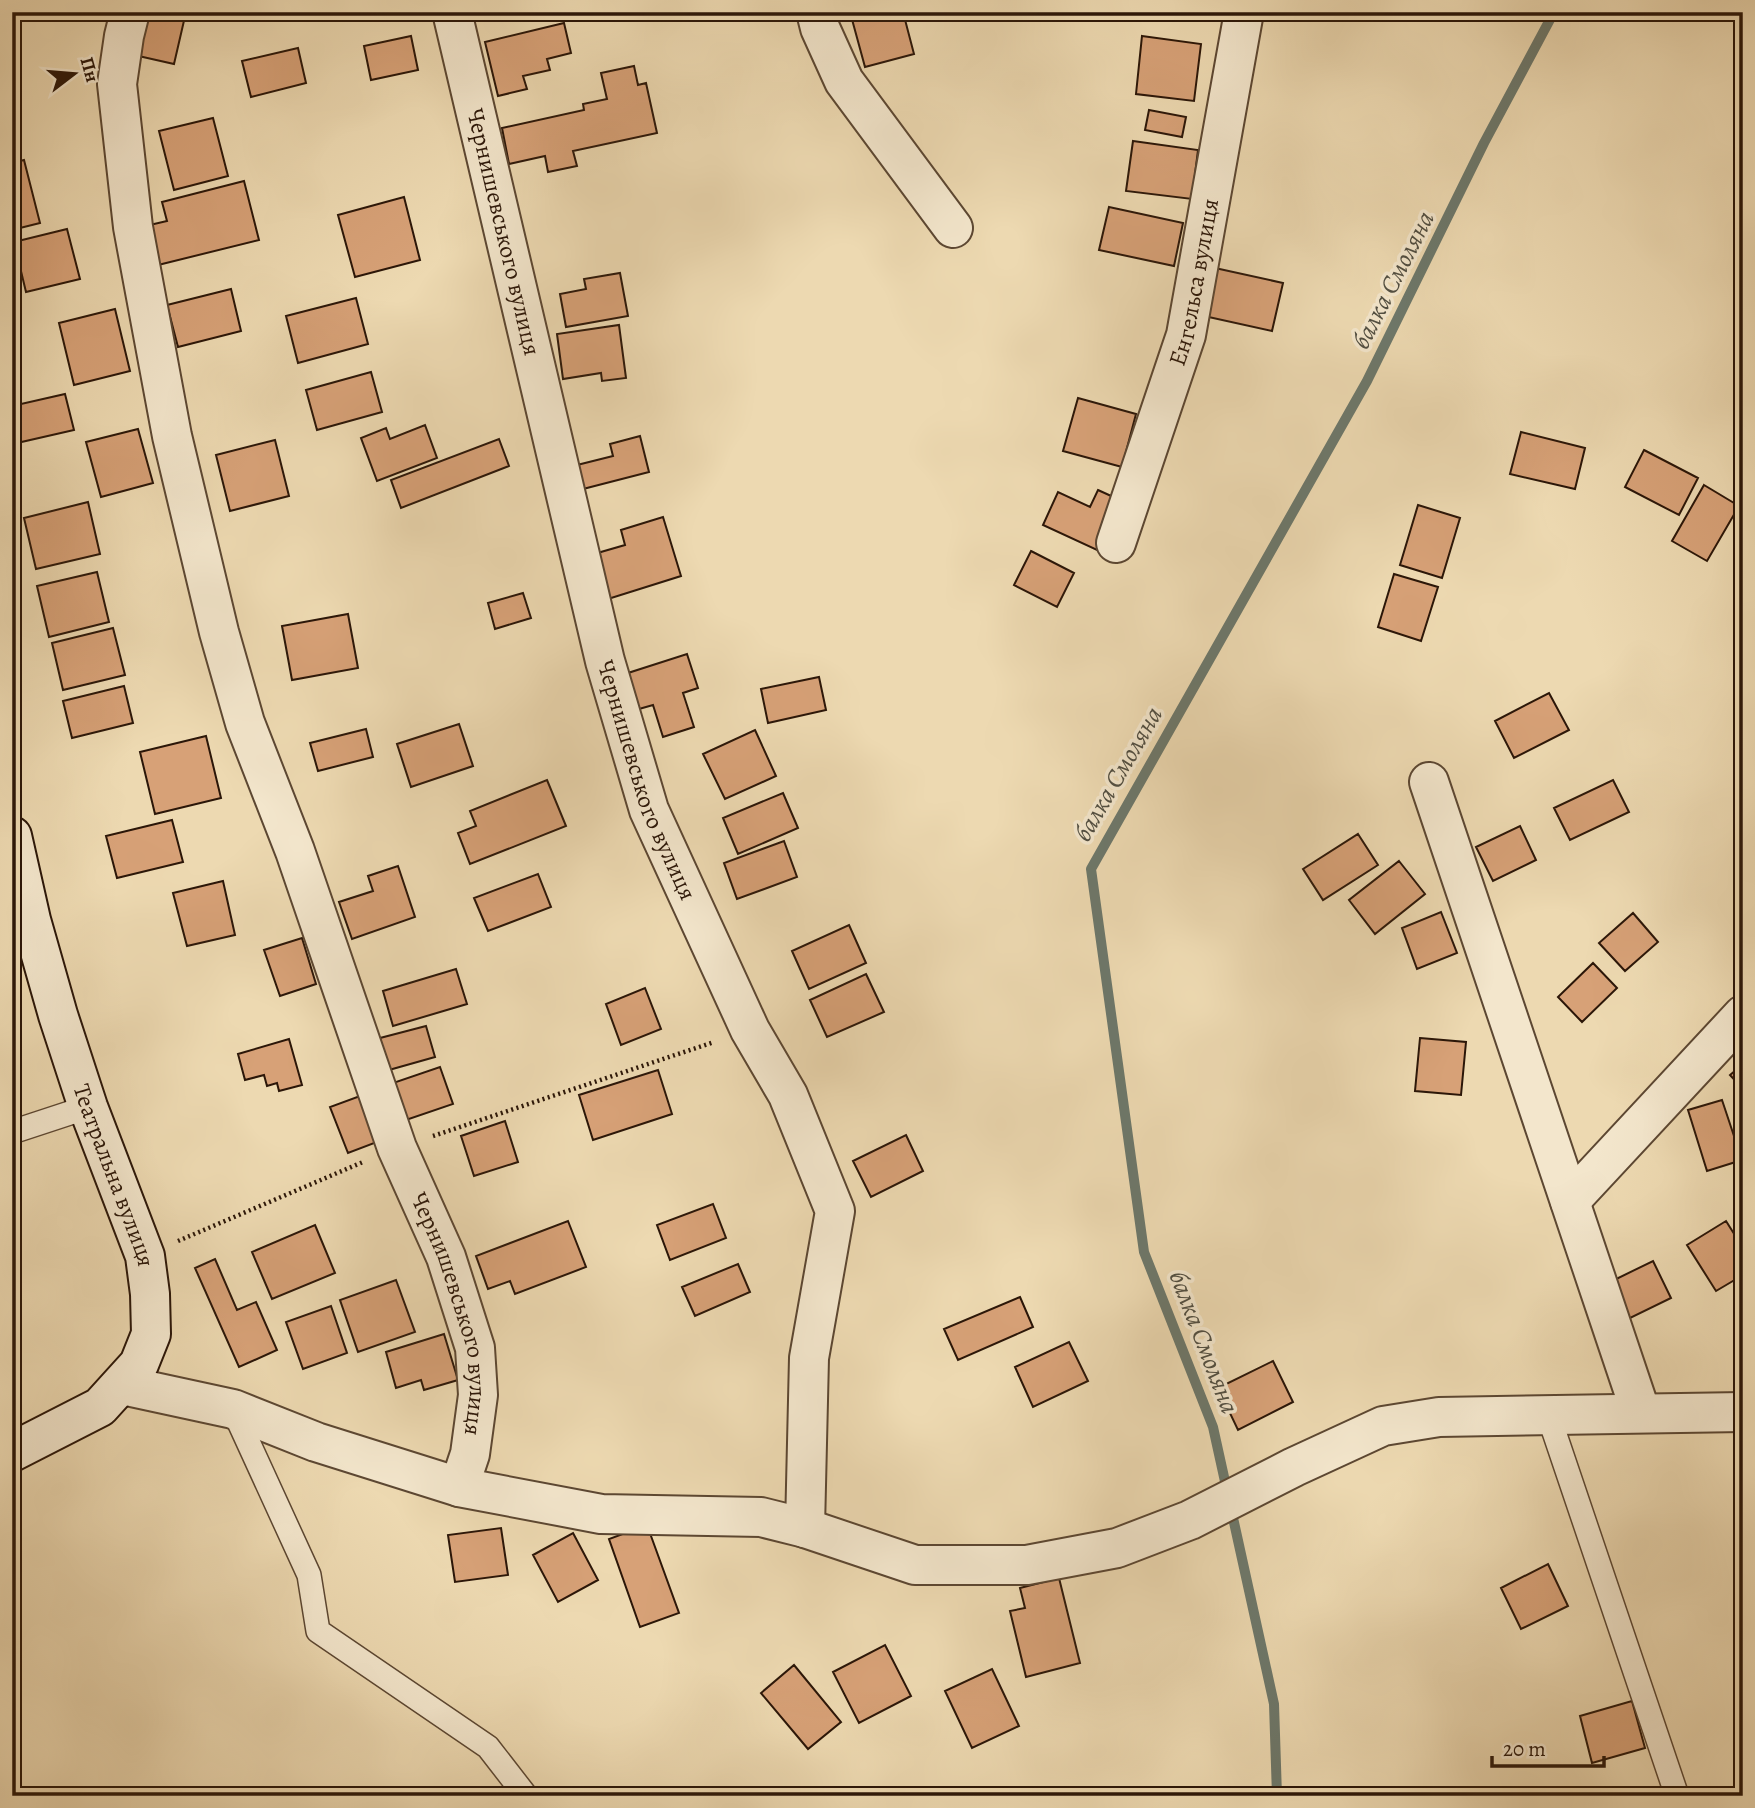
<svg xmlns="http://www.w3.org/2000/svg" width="1755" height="1808" viewBox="0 0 1755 1808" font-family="Alegreya,serif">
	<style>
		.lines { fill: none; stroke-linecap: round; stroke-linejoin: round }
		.stream { stroke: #6d786b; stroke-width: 10 }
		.building { fill: #d7a177; stroke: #2b1608; stroke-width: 2 }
		.lane-casing { stroke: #5c4732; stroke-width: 26 }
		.street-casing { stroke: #5c4732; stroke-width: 42 }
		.secondary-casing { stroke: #2b1608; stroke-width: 42 }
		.path { stroke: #2b1608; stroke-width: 4.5; stroke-dasharray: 2 3.5; stroke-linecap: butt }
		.lane { stroke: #f3e6cc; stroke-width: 23 }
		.street { stroke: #f3e6cc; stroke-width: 38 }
		.secondary { stroke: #f3e6cc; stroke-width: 38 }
		.labels { text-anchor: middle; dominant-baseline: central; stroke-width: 7; stroke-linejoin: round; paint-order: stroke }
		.street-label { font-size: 24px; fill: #2b1608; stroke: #f3e6cc }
		.water-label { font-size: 26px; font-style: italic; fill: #524f42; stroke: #f3e6cc }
	</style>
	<rect width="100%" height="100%" fill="#edd9b1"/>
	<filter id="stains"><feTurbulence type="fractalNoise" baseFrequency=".00286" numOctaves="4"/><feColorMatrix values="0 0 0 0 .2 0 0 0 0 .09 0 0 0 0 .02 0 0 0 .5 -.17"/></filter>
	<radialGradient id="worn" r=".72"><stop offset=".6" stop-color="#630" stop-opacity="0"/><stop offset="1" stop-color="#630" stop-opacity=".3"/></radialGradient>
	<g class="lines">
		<path class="stream" d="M1277,1796l-3,-92 -61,-277 -69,-175 -53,-383 276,-488 117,-238 70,-131"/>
	</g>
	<path class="building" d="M143,12h43l-12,52 -40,-9z
		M850,12h53l11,42 -49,13z
		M564,23l7,30 -24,6 3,11 -27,6 4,13 -29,7 -13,-54z
		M411,36l7,34 -47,10 -7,-34z
		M1142,36l59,8 -7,57 -58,-7z
		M298,48l8,35 -55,14 -9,-36z
		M634,66l4,19 8,-2 11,50 -84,18 4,15 -29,6 -3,-16 -36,8 -7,-36 82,-18 -1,-6 24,-5 -6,-26z
		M1149,110l37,7 -4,20 -37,-7z
		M213,118l15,58 -54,14 -15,-59z
		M1133,141l65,9 -6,49 -66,-8z
		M24,160l16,63 -28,7v-67z
		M244,181l15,59 -109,27 -9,-40 26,-6 -5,-19z
		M404,197l16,63 -65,17 -17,-62z
		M1109,207l74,16 -9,43 -75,-16z
		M67,229l13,50 -54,13 -12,-50z
		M1215,268l68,15 -11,48 -68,-15z
		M620,273l8,43 -62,11 -6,-33 26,-5 -2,-10z
		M231,289l10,42 -63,16 -11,-42z
		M356,298l12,46 -70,19 -12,-47z
		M115,309l15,62 -56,14 -15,-62z
		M619,325l7,53 -24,3 -1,-8 -38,6 -6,-45z
		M371,372l11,40 -65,18 -11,-40z
		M65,394l9,36 -57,13 -5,-19v-18z
		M1078,398l58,16 -14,53 -59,-16z
		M425,425l12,33 -60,23 -16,-43 25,-10 4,11z
		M138,429l15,54 -52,14 -15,-55z
		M1521,432l64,16 -10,41 -65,-15z
		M640,436l9,36 -66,17 -6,-24 36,-9 -3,-12z
		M499,439l10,27 -108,42 -10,-28z
		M275,440l14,56 -59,15 -14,-56z
		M1644,450l54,28 -19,37 -54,-28z
		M1704,485l35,21 -32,55 -35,-20z
		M1098,490l22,10 -23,50 -54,-25 15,-33 32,15z
		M88,502l12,52 -64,15 -12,-51z
		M1418,505l42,13 -18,60 -42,-13z
		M663,517l18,59 -73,23 -14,-45 31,-9 -4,-15z
		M1031,551l43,22 -17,34 -43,-22z
		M97,572l12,50 -60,15 -12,-51z
		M1394,574l44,13 -17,54 -43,-14z
		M523,593l8,25 -36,11 -7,-26z
		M348,614l10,54 -66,12 -10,-54z
		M113,628l12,47 -62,15 -11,-47z
		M687,654l11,34 -15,5 11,34 -31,10 -10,-32 -14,4 -11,-36z
		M819,677l7,33 -58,13 -7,-34z
		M124,686l9,37 -61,15 -9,-37z
		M1549,693l20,37 -55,28 -19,-37z
		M459,724l14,42 -62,21 -14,-43z
		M366,729l7,28 -55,14 -8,-28z
		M755,730l21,46 -51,23 -22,-45z
		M206,736l15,62 -66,16 -15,-62z
		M547,780l19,46 -96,38 -12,-31 18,-7 -6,-15z
		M1613,780l16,32 -59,28 -16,-32z
		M783,793l15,35 -60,26 -15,-36z
		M172,820l11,42 -66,16 -11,-42z
		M1520,826l16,34 -43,21 -17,-34z
		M1358,834l20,31 -55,35 -20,-31z
		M784,841l13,36 -60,22 -13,-36z
		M1399,861l26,33 -50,40 -26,-34z
		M398,866l17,51 -63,22 -13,-37 34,-11 -5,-15z
		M538,874l13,33 -63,24 -14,-33z
		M223,881l12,54 -48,11 -14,-53z
		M1441,912l16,41 -40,16 -15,-41z
		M1633,913l25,29 -33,29 -26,-28z
		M849,925l17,38 -57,26 -17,-38z
		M302,938l14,46 -36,12 -16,-46z
		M1593,963l24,25 -35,34 -24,-25z
		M456,969l11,35 -74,22 -10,-35z
		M866,974l18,38 -57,25 -17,-37z
		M645,988l16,41 -40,16 -15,-41z
		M426,1026l9,31 -46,13 -9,-32z
		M1420,1038l46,4 -5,53 -46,-4z
		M289,1039l13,46 -23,6 -2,-8 -10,3 -3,-11 -19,5 -7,-26z
		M1743,1064v25l-13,-14z
		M440,1067l13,37 -50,17 -13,-37z
		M658,1070l14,44 -79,26 -14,-45z
		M360,1096l17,46 -29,11 -18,-46z
		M1722,1100l20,60 -35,11 -19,-61z
		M505,1121l13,41 -44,14 -13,-40z
		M906,1135l17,36 -52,26 -18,-36z
		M713,1204l13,34 -56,22 -13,-35z
		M568,1221l18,46 -71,27 -5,-13 -22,8 -12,-33z
		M1726,1221l17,27v27l-27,16 -29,-46z
		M315,1225l20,48 -63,26 -20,-47z
		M215,1259l22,51 19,-8 21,48 -38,17 -44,-99z
		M1653,1261l18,37 -47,23 -18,-37z
		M738,1264l12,28 -55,24 -13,-29z
		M396,1280l19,52 -57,20 -18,-52z
		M1020,1297l13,30 -75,33 -14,-31z
		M331,1306l16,47 -44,16 -17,-47z
		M444,1334l14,46 -34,10 -3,-10 -25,8 -10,-36z
		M1069,1342l19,39 -55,26 -18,-40z
		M1273,1361l20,41 -55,28 -20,-42z
		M647,1525l32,88 -39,14 -31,-88z
		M501,1528l7,47 -53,7 -7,-47z
		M573,1533l25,47 -40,22 -25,-47z
		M1548,1564l20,42 -47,23 -20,-41z
		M1059,1578l21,85 -54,14 -16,-66 15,-3 -5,-20z
		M885,1645l26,51 -52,27 -26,-51z
		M794,1665l47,57 -33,27 -47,-56z
		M992,1669l27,57 -47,22 -27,-57z
		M1632,1701l13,47 -53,15 -12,-47z"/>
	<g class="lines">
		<g class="lane-casing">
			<path id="lane" d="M12,1132l76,-25
				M233,1409l76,166 9,56 170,116 38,49
				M1548,1414l129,382"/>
		</g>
		<g class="street-casing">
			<g id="street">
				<path id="s1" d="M130,12l-6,24 -7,48 16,143 39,209 47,196 26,91 50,128 102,297 49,109 29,91 3,47 -8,59 -11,33"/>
				<path id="s2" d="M452,12l153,649 44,149 101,220 38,65 47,116 -26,147 -4,170"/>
				<path d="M816,12l4,16 24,53 109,147"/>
				<path id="s3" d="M1116,543l70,-208 58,-323"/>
				<path d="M1429,782l212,631"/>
				<path d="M1570,1201l173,-186"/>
				<path d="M122,1385l111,24 83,33 143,45 142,27 160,3 44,11 110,37h112l90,-17 73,-28 104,-53 89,-41 56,-9 304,-5"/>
			</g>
		</g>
		<g class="secondary-casing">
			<g id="secondary">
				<path id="s4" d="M12,836l19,84 27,95 30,92 57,149 5,38 1,40 -12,30 -39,43 -88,45"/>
			</g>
		</g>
		<path class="path" d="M433,1136l281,-94
			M178,1241l185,-79"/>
		<use href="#lane" class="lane"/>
		<use href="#street" class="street"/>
		<use href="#secondary" class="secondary"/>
	</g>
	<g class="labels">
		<g class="street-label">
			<text stroke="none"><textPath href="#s2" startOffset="226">Чернишевського вулиця</textPath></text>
			<text stroke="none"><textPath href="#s3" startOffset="273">Енгельса вулиця</textPath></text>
			<text stroke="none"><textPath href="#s2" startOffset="793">Чернишевського вулиця</textPath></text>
			<text stroke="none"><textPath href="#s4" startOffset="355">Театральна вулиця</textPath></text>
			<text stroke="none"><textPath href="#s1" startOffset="1354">Чернишевського вулиця</textPath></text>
		</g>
		<g class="water-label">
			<text transform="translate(1393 280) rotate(-63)">балка Смоляна</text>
			<text transform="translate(1118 774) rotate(-60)">балка Смоляна</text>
			<text transform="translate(1204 1342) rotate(69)">балка Смоляна</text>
		</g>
	</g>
	<rect width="1755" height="1808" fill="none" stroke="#edd9b1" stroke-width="42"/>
	<rect x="14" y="14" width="1727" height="1780" fill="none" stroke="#2b1608" stroke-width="3.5"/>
	<rect x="21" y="21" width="1713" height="1766" fill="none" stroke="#2b1608" stroke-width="2"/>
	<g transform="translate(74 74) rotate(74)" stroke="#f3e6cc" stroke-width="5" paint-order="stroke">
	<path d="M0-5L12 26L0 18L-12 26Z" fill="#2b1608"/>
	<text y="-10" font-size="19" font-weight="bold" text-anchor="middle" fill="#2b1608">Пн</text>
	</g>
	<path d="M1492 1756v10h112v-10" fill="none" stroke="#2b1608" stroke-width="3.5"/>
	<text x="1503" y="1756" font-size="21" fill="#2b1608" stroke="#f3e6cc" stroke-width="5" paint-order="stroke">20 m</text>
	<rect width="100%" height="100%" filter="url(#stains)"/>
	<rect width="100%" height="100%" fill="url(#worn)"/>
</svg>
